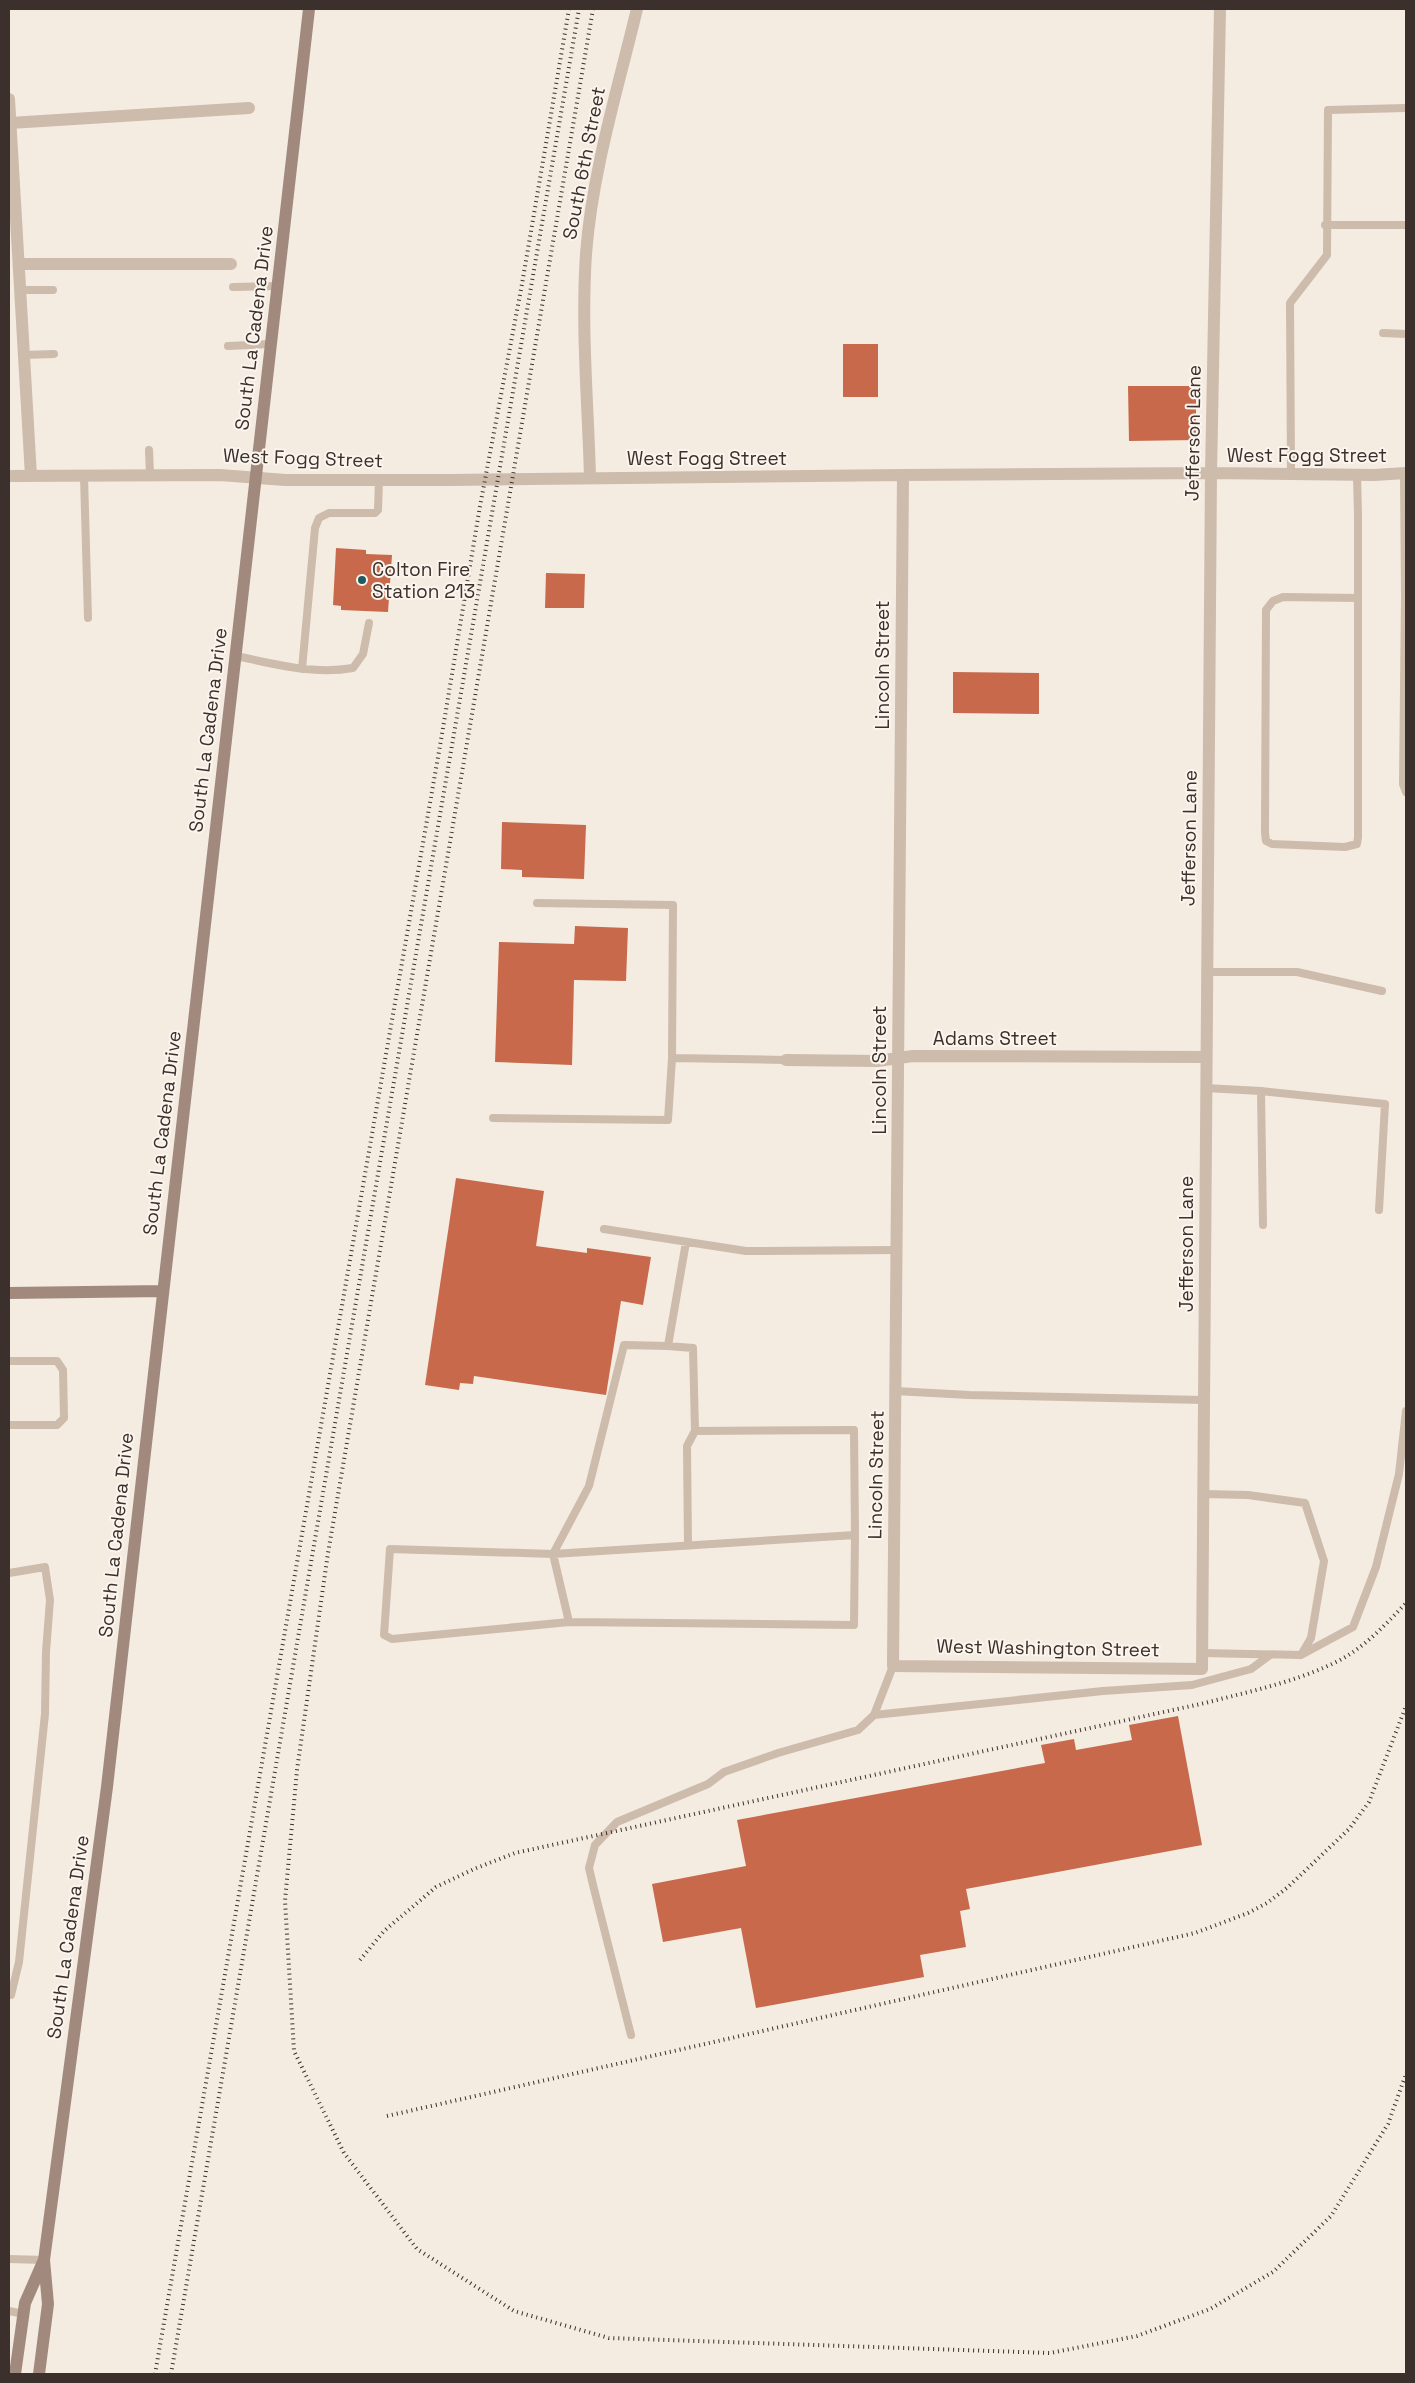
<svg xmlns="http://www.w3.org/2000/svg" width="1415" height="2383" viewBox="0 0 1415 2383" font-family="'Space Grotesk',sans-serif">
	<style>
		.building { fill: #c8694b }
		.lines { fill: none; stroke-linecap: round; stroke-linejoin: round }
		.lane { stroke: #cdbbac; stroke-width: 8 }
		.street { stroke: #cdbbac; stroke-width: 12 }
		.secondary { stroke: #a18a7d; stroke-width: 12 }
		.rail { stroke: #3b302b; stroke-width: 4; stroke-dasharray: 1 4; stroke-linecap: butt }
		.poi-dot { fill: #1f5a5e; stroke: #fbf5ee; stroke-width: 2 }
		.labels { text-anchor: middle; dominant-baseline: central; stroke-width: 4; stroke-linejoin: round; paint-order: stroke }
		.street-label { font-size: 19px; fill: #3b302b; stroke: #fbf5ee }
		.poi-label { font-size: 19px; fill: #3b302b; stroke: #fbf5ee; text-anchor: start }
	</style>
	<rect width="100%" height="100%" fill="#f4ebe1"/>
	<path class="building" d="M843,344h35v53h-35z
		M1128,386h68v54l-67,1z
		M336,548l30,2v4l26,1 -4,57 -47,-2v-4l-8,-1z
		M546,573l39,1 -1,34h-39z
		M953,672l86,1v41l-86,-1z
		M502,822l84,3 -2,54 -62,-2v-7l-21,-1z
		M575,926l53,2 -2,53 -52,-1 -2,85 -77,-3 4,-120 75,2z
		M456,1178l88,13 -8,55 51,7v-5l64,9 -8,48 -22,-4 -15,94 -132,-19 -1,8 -13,-1 -1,7 -34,-5z
		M1178,1716l24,129 -236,44 4,20 -10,2 6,36 -46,8 4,22 -168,31 -15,-80 -78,14 -11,-58 94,-18 -9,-46 308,-57 -4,-18 33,-6 2,11 56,-10 -3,-15z"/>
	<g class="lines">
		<path class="lane" d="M1325,225h81
			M233,287l45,-1
			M20,290h33
			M1383,333l23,1
			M228,346l43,-2
			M24,355l30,-1
			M149,450l1,25
			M1404,473l1,124 -2,187 3,8
			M1291,474l-1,-171 37,-48 1,-145 78,-2
			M1357,475l1,40v322l-1,7 -12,3 -73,-3 -6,-3 -1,-8 1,-223 7,-9 10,-4 75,1
			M84,476l4,142
			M236,656c39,8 77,19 117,12l10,-14 6,-31
			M302,669l13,-141 4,-10 10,-5h46l3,-3 1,-30
			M537,903l136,2 -1,153 114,2
			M1206,972h91l85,19
			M1205,1088l56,3 2,134
			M1261,1091l124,13 -6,106
			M493,1118l175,2 4,-62
			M604,1229l142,22 151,-1
			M668,1346l25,2 2,83 159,-1 1,105
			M9,1361h48l6,9 1,48 -7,7h-48
			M895,1391l74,4 235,5
			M688,1546l-1,-100 8,-15
			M9,1573l36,-6 5,33 -4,52 -1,62 -26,248 -8,33h-2
			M569,1622l285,3 1,-90 -302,19 16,68 -177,17 -8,-4 6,-86 163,5 36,-68 35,-141 44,1 18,-104
			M1202,1653l99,2 10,-17 13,-77 -19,-58 -57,-8 -45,-1
			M1301,1655l52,-28 23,-60 23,-93 7,-63
			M874,1715l229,-24 89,-6 59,-16 19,-14
			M631,2035l-38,-150 -4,-17 6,-23 22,-23 91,-38 16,-12 54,-19 80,-23 16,-15 19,-49
			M9,2259l35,1
			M9,2311l15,3"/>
		<path class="street" d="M9,99l22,377
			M10,123l239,-15
			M19,264h212
			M903,475l-10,1191 309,3 9,-1196 9,-464
			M9,476l211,-1 65,5h166l452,-5 308,-2 163,2 32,-2
			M590,477c-2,-74 -9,-149 -4,-223 6,-82 32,-166 51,-245
			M786,1060l91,1 36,-5 292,1"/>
		<path class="secondary" d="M9,1293l154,-2
			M15,2374l10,-71 18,-41
			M39,2374l9,-70 -4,-44 63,-473 202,-1778"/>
		<path class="rail" d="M593,9l-265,1544 -31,217 -12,131 9,150 50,102 73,96 97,62 95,27 441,15 87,-17 73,-27 63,-37 58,-56 57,-92 18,-50
			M360,1960l24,-29 52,-44 38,-18 41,-16 690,-150c46,-12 92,-21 135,-43 26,-14 46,-36 66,-57
			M387,2116l808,-183 53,-20 19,-10 21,-16 61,-58 20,-27 37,-96
			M155,2374l286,-1634 39,-234 42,-222 47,-275
			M171,2374l408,-2365"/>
	</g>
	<circle class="poi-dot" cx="362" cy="580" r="5"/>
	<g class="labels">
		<g class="street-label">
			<text transform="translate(584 163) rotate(-79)">South 6th Street</text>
			<text transform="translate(254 328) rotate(-83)">South La Cadena Drive</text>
			<text transform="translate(1193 433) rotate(-89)">Jefferson Lane</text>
			<text x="1307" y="455">West Fogg Street</text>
			<text transform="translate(303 458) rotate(2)">West Fogg Street</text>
			<text x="707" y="458">West Fogg Street</text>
			<text transform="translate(882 665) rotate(-90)">Lincoln Street</text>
			<text transform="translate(208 730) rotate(-83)">South La Cadena Drive</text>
			<text transform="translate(1189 838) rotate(-89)">Jefferson Lane</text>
			<text x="995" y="1038">Adams Street</text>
			<text transform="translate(879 1070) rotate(-90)">Lincoln Street</text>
			<text transform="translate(162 1133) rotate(-83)">South La Cadena Drive</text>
			<text transform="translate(1186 1244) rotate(-90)">Jefferson Lane</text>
			<text transform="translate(876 1475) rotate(-89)">Lincoln Street</text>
			<text transform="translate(116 1535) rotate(-84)">South La Cadena Drive</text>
			<text transform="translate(1048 1648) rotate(1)">West Washington Street</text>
			<text transform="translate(68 1937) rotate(-82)">South La Cadena Drive</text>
		</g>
		<g class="poi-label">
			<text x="372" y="569">Colton Fire<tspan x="372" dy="22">Station 213</tspan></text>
		</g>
	</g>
	<rect width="1415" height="2383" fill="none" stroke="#3b302b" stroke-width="20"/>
</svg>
